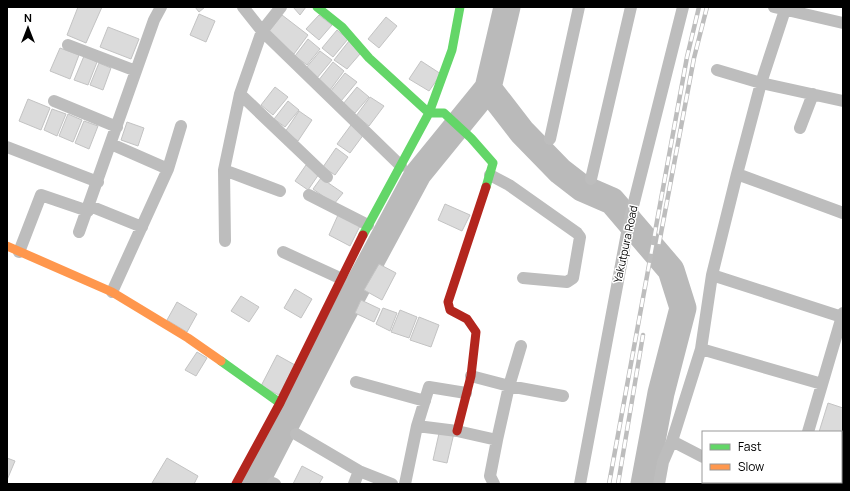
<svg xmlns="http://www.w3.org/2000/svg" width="850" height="491" viewBox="0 0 850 491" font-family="Manrope,sans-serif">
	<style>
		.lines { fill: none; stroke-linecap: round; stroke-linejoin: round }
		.river { stroke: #bababa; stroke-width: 27 }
		.building { fill: #dbdbdb; stroke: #c3c3c3 }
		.street { stroke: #bdbdbd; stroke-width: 12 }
		.fast { stroke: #63d668; stroke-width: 9 }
		.slow { stroke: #ff974d; stroke-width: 9 }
		.jam { stroke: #b3261e; stroke-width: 9 }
		.rail-casing { stroke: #bdbdbd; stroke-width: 4.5 }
		.rail { stroke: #fff; stroke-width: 3; stroke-dasharray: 9; stroke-linecap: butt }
		.labels { text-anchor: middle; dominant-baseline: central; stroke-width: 3; stroke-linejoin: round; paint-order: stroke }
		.street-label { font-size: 11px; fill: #000; stroke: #fff }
	</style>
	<rect width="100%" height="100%" fill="#fff"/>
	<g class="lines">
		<path class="river" d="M488,88l34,44 38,39 22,17 30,13 59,69 12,38 -22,85 -17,91
			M255,484l85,-165 78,-145 70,-86 19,-81"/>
	</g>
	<path class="building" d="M78,7h24l-16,36 -19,-8z
		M195,7h10l-6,5z
		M293,7h13l-6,8z
		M199,14l16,7 -9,21 -16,-7z
		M282,15l26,20 -14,19 -27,-20z
		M319,15l13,10 -13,15 -13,-11z
		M386,17l11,9 -18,22 -11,-9z
		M108,27l31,12 -8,20 -31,-12z
		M337,30l11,9 -15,18 -11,-9z
		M308,39l12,10 -13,16 -12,-9z
		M349,41l11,13 -13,15 -13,-9z
		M60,48l19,7 -9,24 -20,-8z
		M320,51l12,9 -15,18 -11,-10z
		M84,56l13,6 -9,23 -14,-5z
		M421,61l20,13 -12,17 -20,-12z
		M333,62l11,9 -14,19 -12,-9z
		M99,63l12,5 -8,22 -13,-5z
		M345,73l12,9 -16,19 -11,-9z
		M275,87l13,10 -15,18 -12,-10z
		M357,87l12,10 -14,16 -12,-9z
		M370,97l14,9 -15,20 -13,-10z
		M28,99l22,9 -9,22 -22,-9z
		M288,101l11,9 -14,17 -11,-8z
		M52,109l14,5 -9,22 -13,-6z
		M299,111l13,9 -14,21 -13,-9z
		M68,114l14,6 -9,22 -14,-6z
		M84,121l14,5 -9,23 -14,-6z
		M127,122l17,6 -6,18 -17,-6z
		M351,125l13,9 -14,19 -13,-9z
		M336,148l12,9 -13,18 -12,-8z
		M306,165l13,9 -11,16 -13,-9z
		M321,178l22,15 -9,11 -21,-15z
		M445,204l25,11 -8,16 -24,-11z
		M338,215l22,11 -10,20 -21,-11z
		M379,264l17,9 -14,27 -18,-10z
		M295,289l17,10 -11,19 -17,-10z
		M241,296l18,11 -10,15 -18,-11z
		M361,300l19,9 -6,13 -19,-9z
		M177,302l20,12 -10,18 -20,-12z
		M383,308l14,5 -7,18 -14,-7z
		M400,310l17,7 -8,21 -18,-6z
		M419,317l20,8 -8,22 -21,-7z
		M197,352l10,6 -11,18 -11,-6z
		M277,355l18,10 -16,30 -18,-9z
		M828,403l15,5v44h-2v-20h-22z
		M440,429l14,4 -7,30 -14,-3z
		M7,458l8,3 -8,19z
		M167,458l31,18 -4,8 -42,-1z
		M302,466l21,11 -4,7h-26z"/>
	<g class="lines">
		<path class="street" d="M243,7l19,24 139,135
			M774,7l69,16
			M786,7l-25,76 -24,91 106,39
			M68,45l68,26
			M717,70l44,13 82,18
			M240,94l87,83
			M54,101l63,26
			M800,128l13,-34
			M550,139l29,-132
			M111,144l57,25
			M7,147l91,35
			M224,170l56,21
			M490,175l19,10 68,48 3,4 -7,41 -6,4 -44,-4
			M591,179l40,-172
			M309,195l59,30
			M90,206l52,21
			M79,232l75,-212 7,-13
			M225,241l-1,-71 16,-76 22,-63 19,-24
			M19,252l22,-57 47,16
			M283,252l59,27
			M712,275l25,-101
			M112,292l56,-123 13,-43
			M701,349l121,35
			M471,376l38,10 54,10
			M356,382l69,19
			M417,426l40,5 40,9
			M808,432l35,-119
			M296,434l63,37 33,13
			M672,441l31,16
			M841,475h2
			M273,483l2,1
			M354,484l5,-13
			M405,484l12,-58 12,-39 37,6
			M494,484l-4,-8 7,-36 12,-54 12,-40
			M580,484l49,-262 54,-215
			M659,484l4,-22 9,-21 29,-92 11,-74 130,42"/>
		<path class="fast" d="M317,7l25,20 27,31 60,55h15l27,25 22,25 -7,24
			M363,235l66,-122 23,-63 8,-43
			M221,361l59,42"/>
		<path class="slow" d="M7,246l105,46 76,46 33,23"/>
		<path class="jam" d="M457,431l14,-55 5,-44 -9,-13 -17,-9 -2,-8 38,-115
			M236,484l44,-81 83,-168"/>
		<g class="rail-casing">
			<path id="rail" d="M659,244l35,-186 13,-51
				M609,484l78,-427 12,-50
				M618,484l25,-149"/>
		</g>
		<use href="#rail" class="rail"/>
	</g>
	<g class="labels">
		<g class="street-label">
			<text transform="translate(625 244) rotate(-78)">Yakutpura Road</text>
		</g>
	</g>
	<rect width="850" height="491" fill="none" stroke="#000000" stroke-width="16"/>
	<rect x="702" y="431" width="140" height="52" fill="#ffffff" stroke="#999999"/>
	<rect x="710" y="444" width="20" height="6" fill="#63d668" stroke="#999999"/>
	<text x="738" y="451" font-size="12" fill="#000000">Fast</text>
	<rect x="710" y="464" width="20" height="6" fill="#ff974d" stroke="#999999"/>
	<text x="738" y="471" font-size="12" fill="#000000">Slow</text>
	<g transform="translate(28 28)" stroke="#ffffff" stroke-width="3" paint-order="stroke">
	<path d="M0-3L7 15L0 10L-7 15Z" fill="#000000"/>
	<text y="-6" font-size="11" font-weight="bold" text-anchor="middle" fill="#000000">N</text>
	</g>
</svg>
